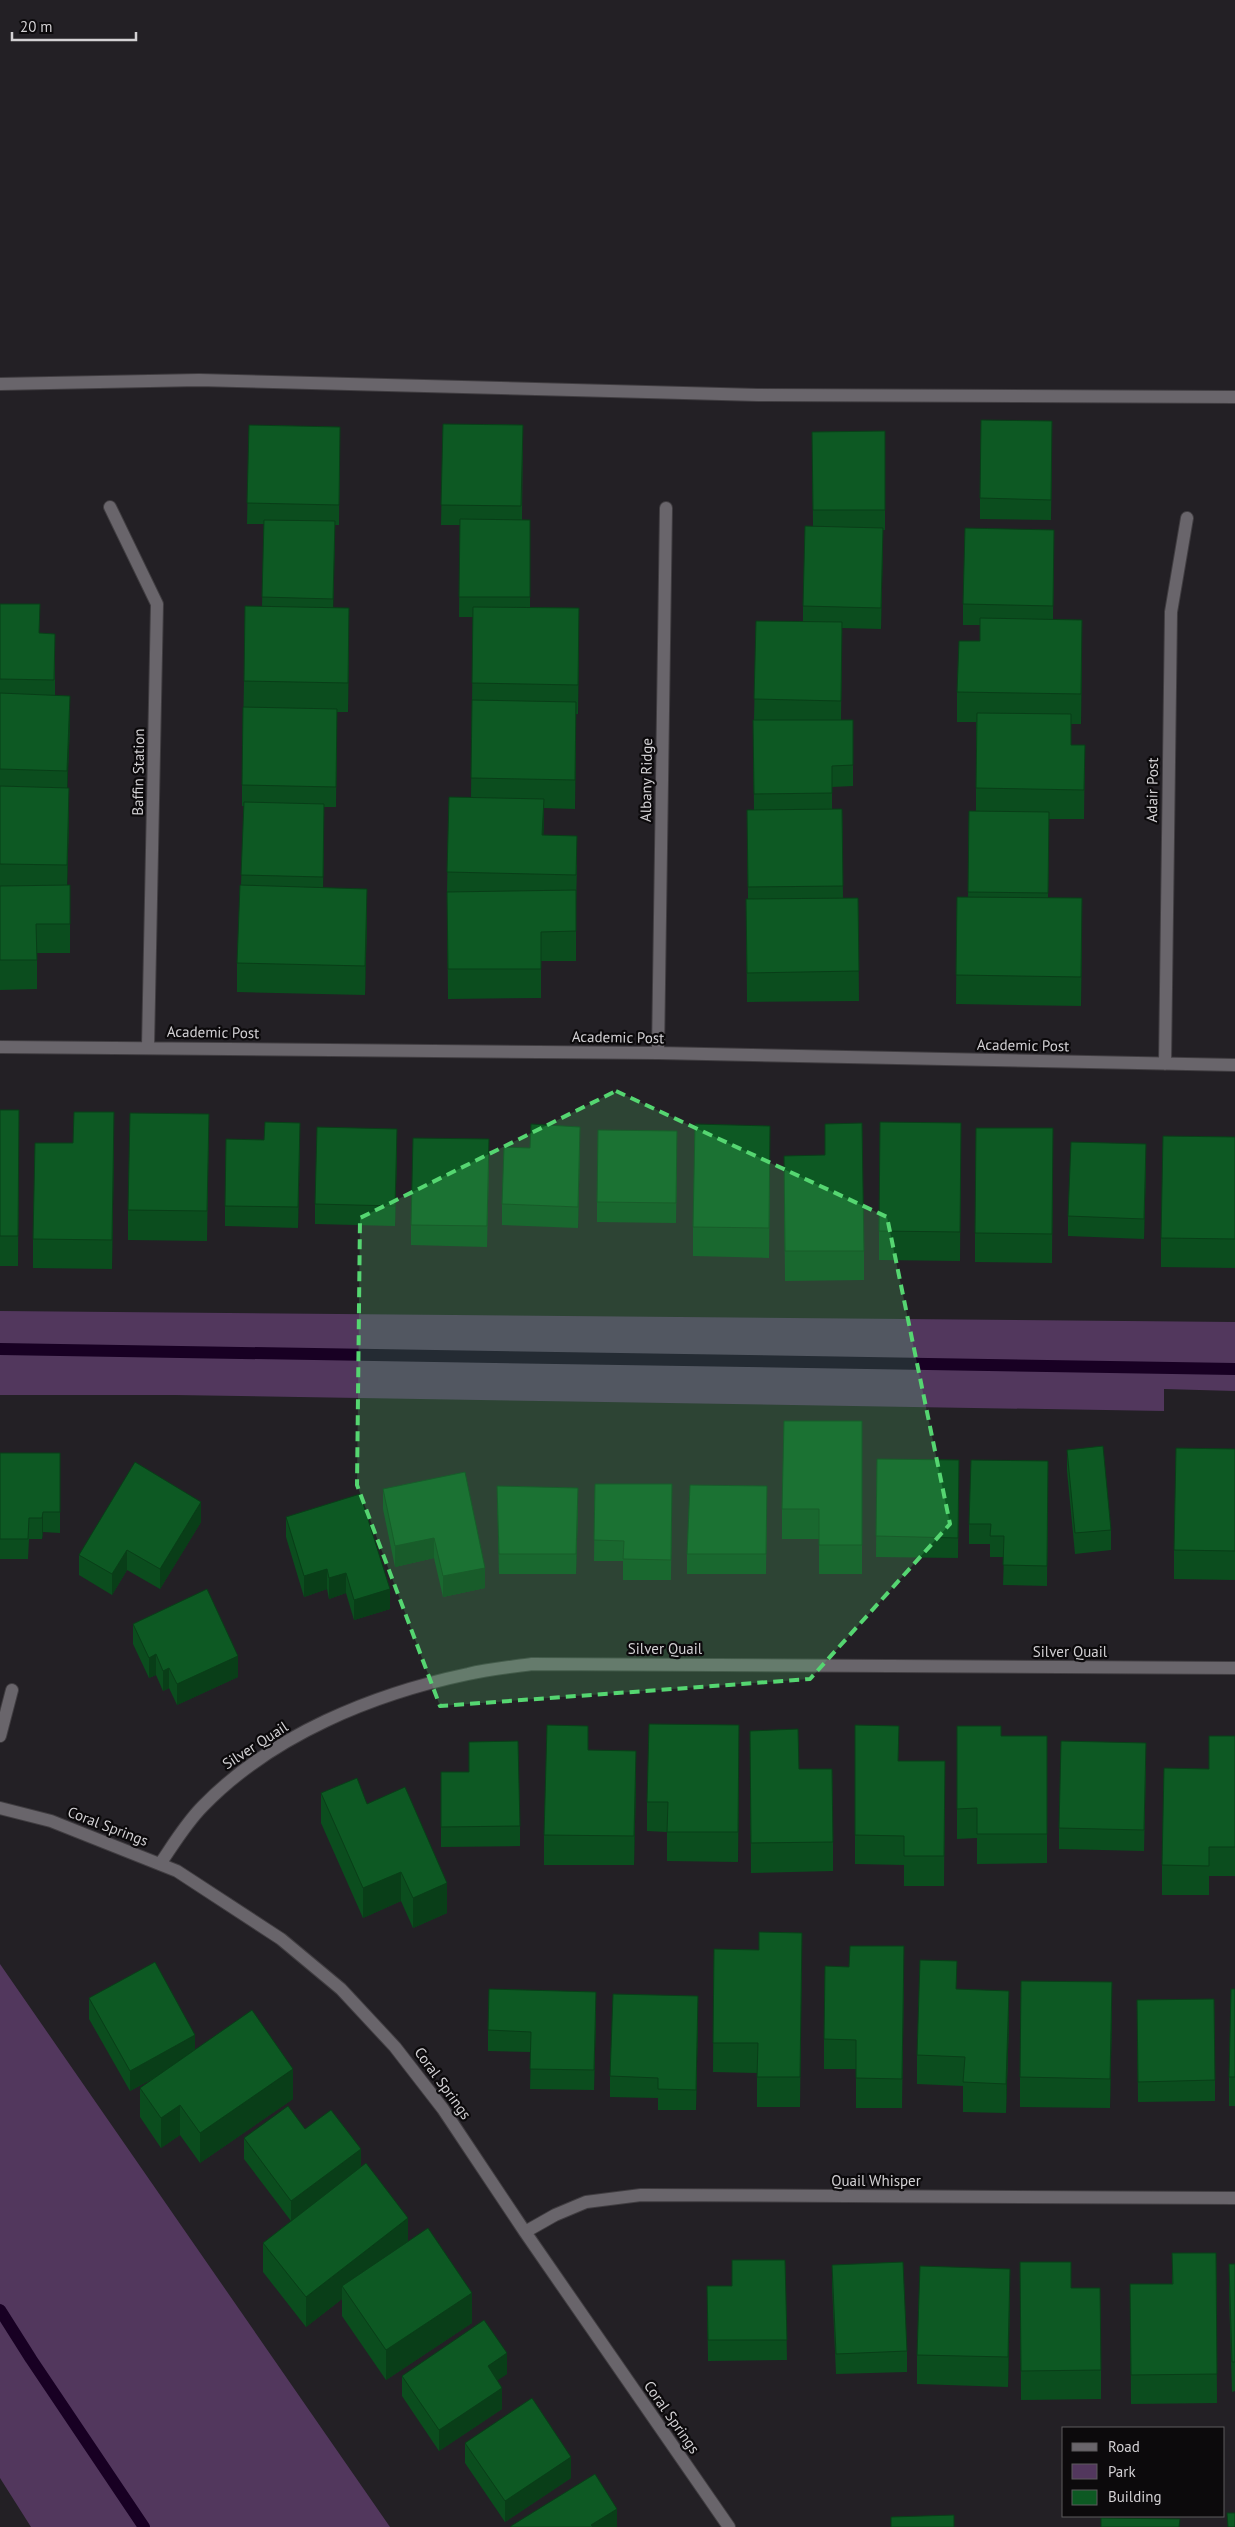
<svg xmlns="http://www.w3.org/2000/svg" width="1235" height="2527" viewBox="0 0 1235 2527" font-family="'PT Sans',sans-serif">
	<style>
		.green { fill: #52375d }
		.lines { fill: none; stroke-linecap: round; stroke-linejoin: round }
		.stream { stroke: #180023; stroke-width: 12 }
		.minor-casing { stroke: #403d41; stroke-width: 14 }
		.minor { stroke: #69656b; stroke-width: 12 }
		.wall { fill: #0b4d1e }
		.shaded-wall { fill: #093e18 }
		.building { fill: #0d5923; stroke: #093e18 }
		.marked { fill: #55d671; fill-opacity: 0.2; stroke: #55d671; stroke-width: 4; stroke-dasharray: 10 6; stroke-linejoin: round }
		.labels { text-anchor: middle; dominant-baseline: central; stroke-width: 4.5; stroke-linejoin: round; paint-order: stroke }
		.street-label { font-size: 15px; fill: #d3d1d4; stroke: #0c0a0c }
	</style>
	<rect width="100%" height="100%" fill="#232025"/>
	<path class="green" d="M0,1311l1235,11v69l-71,-2v22l-989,-16h-175z
		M0,1964l390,563h-359l-31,-49z"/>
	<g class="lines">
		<path class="stream" d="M0,1349l1235,20
			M0,2310l31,49 113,168"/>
		<g class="minor-casing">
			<path id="minor" d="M0,384l199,-4 559,15 477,2
				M110,507l47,97 -9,443
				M0,1047l658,6 577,12
				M658,1053l8,-545
				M1165,1064l6,-452 16,-94
				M0,1736l12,-46
				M0,1808l51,13 126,50 104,68 60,50 54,58 48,62 82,123 204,295
				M160,1864c13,-19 26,-41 43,-58 69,-71 170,-112 265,-132 21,-5 43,-7 64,-10l703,4
				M525,2232l30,-17 31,-13 55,-7 594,3"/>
		</g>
		<use href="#minor" class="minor"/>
	</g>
	<path class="wall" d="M443,424l80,1 -1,95h8v88l49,30 -1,76h-2l-1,95 -31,-1 -1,27 34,30 -1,40v56h-35v37l-93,1 -1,-107 2,-95h22l2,-180h-14l1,-92h-19z
		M249,425l91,2 -1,98h-4l-2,82 16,30 -1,75h-11l-1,95h-12l-1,81 44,30 -2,77 -128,-3v-29l4,-78 3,-79h-2v-21l2,-104 18,-75 2,-82h-17z
		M885,431v99h-2l-2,99 -39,-1 -1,92h12v66l-21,1v22h10l1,89h15l1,103 -112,1 -1,-103h2l-1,-89h7l-1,-90h33h-32l2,-99h47v-15l10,-79 -1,-95z
		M1052,442l-1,78 -71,-1v-21z
		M1054,530l-1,90 29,30 -1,74h-10v21h14l-1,74h-35l-1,79 34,30 -1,78 -125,-2 1,-107h11l1,-86h7v-89h-19v-30l23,-51v-16h-17v-21z
		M0,604l40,29 15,1v61l15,30 -3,63 2,29 -2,68h3v68h-33v36l-37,1z
		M0,1110h19l-1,156h-18z
		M209,1114l-2,127 -79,-1v-30z
		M961,1123l-1,138 -81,-1v-29z
		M825,1124l39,127v29l-79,1 -1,-96 41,-30z
		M1053,1128l-1,135 -77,-1v-29z
		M1235,1137v131l-74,-1v-29z
		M114,1142l-2,127 -79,-1v-29l40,-96z
		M300,1144l-2,84 -73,-2v-20z
		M580,1147l-2,81 -76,-3v-21l28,-56z
		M397,1149l-2,77 -80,-2v-20z
		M677,1152l-1,71 -79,-1v-20z
		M770,1156l-1,102 -76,-2v-29z
		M489,1160l-2,87 -76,-2v-20z
		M1146,1164l-2,75 -76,-3v-20z
		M862,1421v153h-43v-35h-37v-30z
		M1235,1449v131l-61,-1v-29z
		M1067,1450l44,80v20l-36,4 -8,-83z
		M0,1453h60v80l-17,-1 -1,7h-13l-1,20h-28z
		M877,1459l82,1 -1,98 -82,-1z
		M1048,1461l-1,125 -44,-1 1,-28h-14v-13h-21v-20z
		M595,1484h77l-1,96h-48v-19h-29z
		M497,1486l81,23 -2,65h-77z
		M767,1486l-1,88h-79v-20z
		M383,1489l102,99 -42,9 -9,-39 -39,9 -12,-58z
		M286,1517l104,92 -36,11 -8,-27 -17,6 -2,-10 -23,8 -18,-60z
		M201,1522l-41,67 -33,-19 -15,25 -33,-20v-20z
		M133,1624l105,53 -61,28 -8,-17 -6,3 -7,-16 -7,3 -16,-34z
		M855,1725l44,36h46l-1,125h-40v-21l-49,-1z
		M957,1726l44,10h46v127l-70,1v-26l-20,1z
		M750,1731l49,38 34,73v29l-82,2z
		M1235,1736v140h-26v19h-47v-30l47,-96z
		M469,1742l51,84v20l-79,1v-75h28z
		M739,1755l-1,107 -71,-1v-29l-20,-1v-29z
		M1146,1763l-2,88 -85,-2v-21z
		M636,1781l-2,84h-90v-30z
		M321,1793l46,11 80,109 -34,15 -12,-27 -38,17 -42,-95z
		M802,1933l-2,174h-43v-34l-44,-1 1,-123 45,1z
		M904,1976l-2,132h-46v-39h-32v-30z
		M957,1989l52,31 -3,93 -43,-1v-26l-46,-2v-29z
		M1235,1989v117h-6v-29z
		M89,1998l106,51 98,50 -93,64 -20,-28 -19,13 -21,-31v-29l14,-10 -24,13 -41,-72z
		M1137,2000l78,80v21l-77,1z
		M1112,2012l-2,96 -90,-1v-30z
		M596,2013l-2,77 -64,-1 1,-37 -43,-1v-21z
		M698,2017l-2,93h-38v-12l-48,-1v-21z
		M305,2129l56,38 47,75 64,81 -86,57 -44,-64v-17l-36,28 -43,-55v-29l28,-22 -47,-62v-21z
		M1172,2253h44l1,150 -86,1 -1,-120h42z
		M785,2260l2,100 -79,1 -1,-75h25z
		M1020,2262l51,26 30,82v29l-80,1z
		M1229,2264h6v127l-3,1 -3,-98z
		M832,2265l75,86v21l-71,2 -4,-89z
		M1010,2299l-2,88 -91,-3v-29z
		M507,2374l-10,6 5,29 -63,42 -37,-55v-20z
		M465,2443l106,35 -66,44 -40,-59z"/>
	<path class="shaded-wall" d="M1052,421v21l-1,78v-20z
		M335,521v20l-2,79v-21z
		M883,528v21l-2,80v-21z
		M349,608v29l-1,75v-29z
		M579,608v30l-1,76v-29z
		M1082,620v30l-1,74v-30z
		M70,696v29l-3,76v-30z
		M576,702v30l-1,77v-29z
		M69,788v29l-2,77v-29z
		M544,799v29l-2,36v-29z
		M324,804v20l-1,74v-21z
		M367,889v29l-2,77v-29z
		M1082,898v30l-1,78v-29z
		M114,1112v30l-2,127v-29z
		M300,1123v21l-2,84v-21z
		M770,1126v30l-1,102v-30z
		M580,1127v20l-2,81v-21z
		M397,1129v20l-2,77v-20z
		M1146,1144v20l-2,75v-20z
		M578,1488v21l-2,65v-20z
		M201,1502v20l-41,67v-20z
		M43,1512v20l-1,7v-21z
		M434,1538v20l-39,9v-21z
		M127,1550v20l-15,25v-21z
		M485,1568v20l-42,9v-21z
		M327,1569v20l-23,8v-21z
		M346,1573v20l-17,6v-21z
		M390,1589v20l-36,11v-20z
		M156,1654v21l-7,3v-20z
		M238,1656v21l-61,28v-21z
		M169,1668v20l-6,3v-20z
		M739,1725v30l-1,107v-30z
		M636,1751v30l-2,84v-29z
		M401,1872v29l-38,17v-30z
		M447,1883v30l-34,15v-30z
		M1112,1982v30l-2,96v-29z
		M1009,1991v29l-3,93v-29z
		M596,1992v21l-2,77v-20z
		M698,1996v21l-2,93v-20z
		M195,2035v20l-65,36v-20z
		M293,2069v30l-93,64v-30z
		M180,2105v30l-19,13v-30z
		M361,2149v21l-70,52v-21z
		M408,2218v29l-66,39v13l-36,28v-30z
		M1010,2269v30l-2,88v-30z
		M472,2293v30l-86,57v-30z
		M507,2353v21l-19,13v-21z
		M502,2388v21l-63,42v-21z
		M571,2457v21l-66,44v-21z
		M617,2509v18h-26v-2z"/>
	<path class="building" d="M981,420l71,1 -1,79 -71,-2z
		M443,424l80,1 -2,81 -80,-1z
		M249,425l91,2 -1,78 -92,-2z
		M885,431v79h-72l-1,-78z
		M460,519l70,1v77h-71z
		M264,520l71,1 -2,78 -71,-2z
		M805,526l78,2 -2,80 -78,-2z
		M965,528l89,2 -1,76 -90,-2z
		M0,604h40l-1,29 16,1 -1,46 -54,-1z
		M245,606l104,2 -1,75 -104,-2z
		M473,607l106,1 -1,77 -106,-2z
		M980,618l102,2 -1,74 -124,-2 2,-51h21z
		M756,621l86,1 -1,79 -87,-2z
		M0,693l70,3 -3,75 -67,-2z
		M472,700l104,2 -1,78 -104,-2z
		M243,707l94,2 -1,78 -94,-2z
		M977,713l94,1v31h14l-1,45 -108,-2z
		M753,720h100v45l-21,1v27l-78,1z
		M0,786l69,2 -2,77 -67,-1z
		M449,797l95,2 -2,36 35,1 -1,39 -129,-3z
		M244,802l80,2 -1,73 -82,-2z
		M842,809l1,77 -95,1 -1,-77z
		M969,811l80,1 -1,81 -80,-1z
		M70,885v39h-34l1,36h-37v-74z
		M240,885l127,4 -2,77 -128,-3z
		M576,890v41l-35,1v37h-93l-1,-77z
		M957,897l125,1 -1,79 -125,-2z
		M858,898l1,73 -112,2 -1,-74z
		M0,1110h19l-1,126h-18z
		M74,1112h40l-2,128 -79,-1 2,-96h38z
		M130,1113l79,1 -2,97 -79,-1z
		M265,1122l35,1 -2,84 -73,-1 1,-67 38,1z
		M880,1122l81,1 -1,109 -81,-1z
		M862,1123l2,128h-79l-1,-95 41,-1v-31z
		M531,1124l49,3 -2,80 -76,-3 2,-57 26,1z
		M695,1124l75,2 -1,102 -76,-1z
		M317,1127l80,2 -2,77 -80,-2z
		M976,1128h77l-1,106 -77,-1z
		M598,1130l79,1 -1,72 -79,-1z
		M1163,1136l72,1v102l-74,-1z
		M413,1138l76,1 -2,87 -76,-1z
		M1071,1142l75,2 -2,75 -76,-3z
		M784,1421h78v124h-43v-36h-37z
		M1103,1446l8,84 -36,3 -8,-83z
		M1176,1448l59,1v102l-61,-1z
		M0,1453h60v59h-17l-1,6h-13l-1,21h-28z
		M877,1459l82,1 -1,78 -82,-2z
		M971,1460l77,1 -1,105 -44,-1 1,-29h-14l1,-12h-22z
		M135,1462l66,40 -41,67 -33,-19 -15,24 -33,-19z
		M465,1472l20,96 -42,8 -9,-38 -39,8 -12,-57z
		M595,1484h77l-1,76 -48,-1 1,-18 -30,-1z
		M690,1485l77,1 -1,68h-79z
		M497,1486l81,2 -2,66h-77z
		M360,1494l30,95 -36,11 -8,-27 -17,5 -2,-9 -23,7 -18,-59z
		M207,1589l31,67 -61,28 -8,-16 -6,3 -7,-17 -7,4 -16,-34z
		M649,1724l90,1 -1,107h-71l1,-30h-21z
		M547,1725l41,1v24l48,1 -2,85 -90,-1z
		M855,1725l44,1 -1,35h47l-1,95h-40v-20l-49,-1z
		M957,1726h44v10h46v98h-70v-26l-20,1z
		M798,1729l1,40h33l1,73 -82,1 -1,-112z
		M1209,1736h26v111h-26v19l-47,-1 2,-97 45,1z
		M518,1741l2,85 -79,1v-55h28v-30z
		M1061,1741l85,2 -2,87 -85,-2z
		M357,1778l10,26 38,-17 42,96 -34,15 -12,-26 -38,16 -42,-95z
		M759,1932l43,1 -2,144h-43l1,-34h-45l1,-94 45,1z
		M850,1946h54l-2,133 -46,-1v-38l-32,-1 1,-73 24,1z
		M920,1960l37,1 -1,28 53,2 -3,93 -43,-2 2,-25 -48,-2z
		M155,1962l40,73 -65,36 -41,-73z
		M1021,1981l91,1 -2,97 -90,-2z
		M489,1989l107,3 -2,78 -64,-1 1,-37 -43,-2z
		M1231,1989h4v88h-6z
		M613,1994l85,2 -2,94 -38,-1v-11l-48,-2z
		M1214,1999l1,81 -77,2 -1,-82z
		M252,2010l41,59 -93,64 -20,-28 -19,13 -21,-30z
		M288,2106l17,23 26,-19 30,39 -70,52 -47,-63z
		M366,2163l42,55 -102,79 -43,-54z
		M428,2228l44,65 -86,57 -44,-64z
		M1172,2253h44l1,121 -86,1 -1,-91h43z
		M732,2260h53l2,80h-79l-1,-54h25z
		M903,2262l4,89 -71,3 -4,-89z
		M1020,2262h51v26h29l1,82 -80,1z
		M1229,2264h6v98h-3z
		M920,2266l90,3 -2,88 -91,-2z
		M484,2320l23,33 -19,13 14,22 -63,42 -37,-54z
		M532,2398l39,59 -66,44 -40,-58z
		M595,2474l22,35 -26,16 2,2h-82v-1z
		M1227,2513h8v14h-7z
		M954,2515v12h-63v-10z
		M1101,2518l79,1 -1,8h-78z"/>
	<path class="marked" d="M616,1091l271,126 63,307 -140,155 -370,27 -83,-221 3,-267z"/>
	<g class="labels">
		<g class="street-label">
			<text transform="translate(138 772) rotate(-89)">Baffin Station</text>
			<text transform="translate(646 780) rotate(-89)">Albany Ridge</text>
			<text transform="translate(1152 790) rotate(-89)">Adair Post</text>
			<text transform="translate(213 1032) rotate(1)">Academic Post</text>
			<text transform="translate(618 1037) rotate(1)">Academic Post</text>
			<text transform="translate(1023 1045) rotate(1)">Academic Post</text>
			<text x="665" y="1648">Silver Quail</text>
			<text x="1070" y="1651">Silver Quail</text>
			<text transform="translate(255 1745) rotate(-33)">Silver Quail</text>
			<text transform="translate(108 1826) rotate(21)">Coral Springs</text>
			<text transform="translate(443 2083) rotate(54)">Coral Springs</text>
			<text x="876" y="2180">Quail Whisper</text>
			<text transform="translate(672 2417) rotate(55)">Coral Springs</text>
		</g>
	</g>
	<rect x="1062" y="2427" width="162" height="90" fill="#0c0a0c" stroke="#5c5a5c"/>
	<rect x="1072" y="2443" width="25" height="8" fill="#69656b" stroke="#5c5a5c"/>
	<text x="1108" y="2452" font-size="15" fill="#d3d1d4">Road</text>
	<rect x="1072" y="2464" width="25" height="15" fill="#52375d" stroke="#5c5a5c"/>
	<text x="1108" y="2477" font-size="15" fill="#d3d1d4">Park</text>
	<rect x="1072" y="2490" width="25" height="15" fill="#0d5923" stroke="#5c5a5c"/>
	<text x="1108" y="2502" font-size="15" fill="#d3d1d4">Building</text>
	<path d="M12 32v8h124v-8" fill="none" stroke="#d3d1d4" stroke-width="2.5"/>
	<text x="20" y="32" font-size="15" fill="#d3d1d4" stroke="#0c0a0c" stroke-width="4" paint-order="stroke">20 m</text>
</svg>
